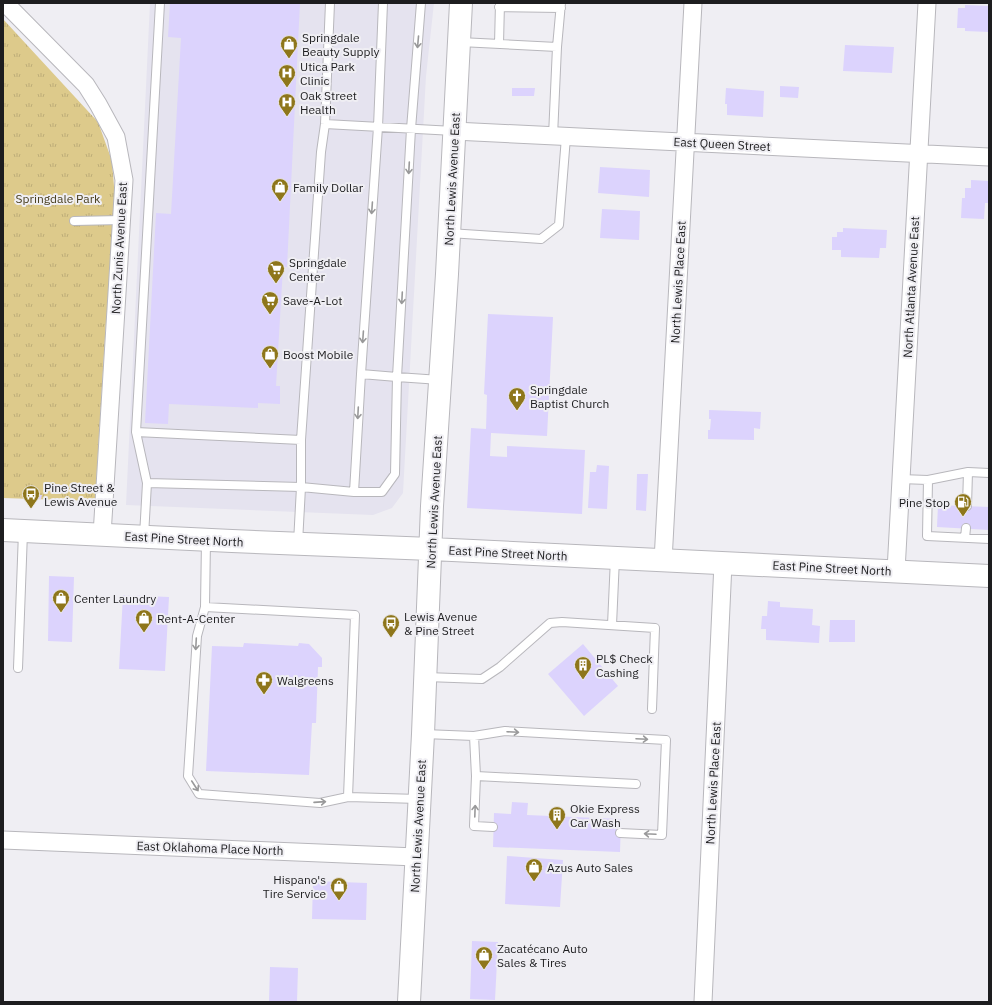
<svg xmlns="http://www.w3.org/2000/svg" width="992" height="1005" viewBox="0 0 992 1005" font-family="'IBM Plex Sans',sans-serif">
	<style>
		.built { fill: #e5e3ef }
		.grass { fill: url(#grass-tufts) }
		.building { fill: #dcd3fd }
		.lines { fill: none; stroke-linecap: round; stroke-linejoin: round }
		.service-casing { stroke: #b8b7bc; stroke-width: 10 }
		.minor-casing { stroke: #b8b7bc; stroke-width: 19 }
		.secondary-casing { stroke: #b8b7bc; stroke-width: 24 }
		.service { stroke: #fff; stroke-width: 8 }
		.minor { stroke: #fff; stroke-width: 17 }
		.secondary { stroke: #fff; stroke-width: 22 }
		.oneway { stroke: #99999a }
		.labels { text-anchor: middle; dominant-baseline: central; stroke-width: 4; stroke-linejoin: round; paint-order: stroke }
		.poi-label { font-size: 12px; fill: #1d1d1f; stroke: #efeef3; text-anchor: start }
		.street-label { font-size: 12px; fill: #1d1d1f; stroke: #efeef3 }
		.park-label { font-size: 12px; fill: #473d1c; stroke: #efeef3 }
	</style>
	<defs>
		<pattern id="grass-tufts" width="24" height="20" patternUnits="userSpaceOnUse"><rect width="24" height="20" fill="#ddca8b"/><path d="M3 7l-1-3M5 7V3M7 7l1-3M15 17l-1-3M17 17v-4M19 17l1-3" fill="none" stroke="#bdad78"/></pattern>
	</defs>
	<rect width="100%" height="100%" fill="#efeef3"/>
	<path class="built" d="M150,3h284l-8,73 -23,417 -11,15 -19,7 -247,-10z"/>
	<path class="grass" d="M3,19l95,103 14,39 3,38 -2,54 -7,68 -11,180 -92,-3z"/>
	<path class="building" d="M170,3h130l-13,264h-4l-7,119h4v18l-22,-1v5l-89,-4 -1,20 -23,-1 11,-210 15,1 10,-176 -13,-1z
		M965,5l24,1v26l-24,-1v-3h-8l1,-20h7z
		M845,45l49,2 -2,26 -49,-2z
		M780,86l19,1 -1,11 -18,-1z
		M512,88h23l-1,8h-22z
		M726,88l38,3 -1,26 -36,-2v-11h-2z
		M600,167l50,3 -1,27 -51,-4z
		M971,180l18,1v22h-4l-1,16 -23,-1 1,-20h3v-10h6z
		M602,209l38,2 -1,29 -39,-2z
		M843,228l44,2 -1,18h-6l-1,10 -38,-1v-7h-9v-13h5v-5h6z
		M488,314l65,3 -6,119 -56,-3 -1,23 17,1v-11l78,4 -3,64 -115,-6 4,-80 15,1 1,-34 -3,-1z
		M709,410l52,2 -1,17 -6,-1v12l-46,-1v-9h2l1,-11h-2z
		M597,465l12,1 -2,43 -19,-1 2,-36h6z
		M637,474h11l-2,37 -10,-1z
		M34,495h8l-1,4h-7z
		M938,505l51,2v23l-52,-3z
		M49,576l25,1 -2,65 -24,-1z
		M123,595l46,2 -4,74 -46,-2z
		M768,601l12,1v5l33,2 -1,16 8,1 -1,17 -53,-3v-11h-5l1,-13h5z
		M830,620h25v22h-26z
		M244,643l54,3 1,-3 10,1 13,14v9h-4l-2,56h-4l-3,52 -103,-4 6,-125 31,1z
		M583,644l35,42 -34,30 -36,-42z
		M512,802l16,1 -1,12 94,4 -1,33 -127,-5 1,-34 17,1z
		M507,856l56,4 -3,47 -55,-3z
		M313,881l54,2 -1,37 -54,-1z
		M472,941l26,1 -3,58 -25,-1z
		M270,967l28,1 -1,34h-28z"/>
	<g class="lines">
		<g class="service-casing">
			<path id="service" d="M499,7l62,1
				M460,42l97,5 4,-44
				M499,44l1,-41
				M325,124l129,7
				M553,136l4,-89
				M74,221l47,-1
				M449,233l92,6 18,-14 7,-88
				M361,374l36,3 14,-248 10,-126
				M136,432l24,-429
				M900,479l28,1 40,-8 21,1
				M928,480l-1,56 62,3
				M147,483l154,4 53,5h28l13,-18 2,-97 43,3
				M354,492l7,-118 17,-247 5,-124
				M967,506l1,-34
				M144,536l3,-53 -11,-51 165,8
				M965,538l1,-10
				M206,540l-1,67 150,8 -7,182 71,2
				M298,543l3,-56v-47l20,-288 4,-28 5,-121
				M205,607l-8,29 -9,140 11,18 121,9 28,-6
				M612,625l3,-67
				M18,668l5,-136
				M426,677l56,2 18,-12 50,-44 12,-1 93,6 -3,81
				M424,734l50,2 31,-5 161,9 -4,95 -42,-2
				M474,736l2,40 -2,50 19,1
				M476,776l160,8"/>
		</g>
		<g class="minor-casing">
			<path id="minor" d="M5,3l81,82 12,19 18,33 8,43 -22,355
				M454,131l535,26
				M663,561l30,-558
				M896,571l31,-568
				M3,840l413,17
				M703,1002l20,-439"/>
		</g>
		<g class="secondary-casing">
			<path id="secondary" d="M3,530l229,11 199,8 558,27
				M409,1002l14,-268 9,-228 15,-232 14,-271"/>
		</g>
		<use href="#service" class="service"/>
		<use href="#minor" class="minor"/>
		<use href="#secondary" class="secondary"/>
	</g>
	<defs><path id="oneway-shaft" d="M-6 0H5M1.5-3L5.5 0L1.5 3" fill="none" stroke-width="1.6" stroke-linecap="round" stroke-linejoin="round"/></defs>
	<g class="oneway">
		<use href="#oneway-shaft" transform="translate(418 42) rotate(95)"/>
		<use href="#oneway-shaft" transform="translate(409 168) rotate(93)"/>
		<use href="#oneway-shaft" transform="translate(372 208) rotate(94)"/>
		<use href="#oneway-shaft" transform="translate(402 298) rotate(93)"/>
		<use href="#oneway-shaft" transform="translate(363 337) rotate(94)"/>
		<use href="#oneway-shaft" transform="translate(358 413) rotate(93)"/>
		<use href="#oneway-shaft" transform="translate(196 644) rotate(93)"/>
		<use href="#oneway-shaft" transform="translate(513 732) rotate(3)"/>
		<use href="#oneway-shaft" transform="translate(642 739) rotate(3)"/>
		<use href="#oneway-shaft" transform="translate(195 786) rotate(57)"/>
		<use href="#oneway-shaft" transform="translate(320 802) rotate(-4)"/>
		<use href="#oneway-shaft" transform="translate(475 811) rotate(-88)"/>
		<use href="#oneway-shaft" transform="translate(650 834) rotate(-177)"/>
	</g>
	<defs>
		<g id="shop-pin" transform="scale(0.9)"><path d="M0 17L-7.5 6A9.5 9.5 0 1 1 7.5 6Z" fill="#8e761b" stroke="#efeef3"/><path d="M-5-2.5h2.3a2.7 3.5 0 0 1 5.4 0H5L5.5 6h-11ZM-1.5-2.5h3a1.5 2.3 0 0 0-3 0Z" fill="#fff"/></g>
		<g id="hospital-pin" transform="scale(0.9)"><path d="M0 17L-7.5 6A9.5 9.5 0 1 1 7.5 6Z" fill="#8e761b" stroke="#efeef3"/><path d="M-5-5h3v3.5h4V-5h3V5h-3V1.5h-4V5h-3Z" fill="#fff"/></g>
		<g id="supermarket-pin" transform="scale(0.9)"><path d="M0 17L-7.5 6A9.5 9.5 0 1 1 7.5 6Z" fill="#8e761b" stroke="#efeef3"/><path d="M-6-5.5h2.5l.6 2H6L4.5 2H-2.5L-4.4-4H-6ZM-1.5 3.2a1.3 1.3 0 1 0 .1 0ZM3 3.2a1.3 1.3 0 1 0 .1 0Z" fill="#fff"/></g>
		<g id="church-pin" transform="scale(0.9)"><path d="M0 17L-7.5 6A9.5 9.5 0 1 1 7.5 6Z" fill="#8e761b" stroke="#efeef3"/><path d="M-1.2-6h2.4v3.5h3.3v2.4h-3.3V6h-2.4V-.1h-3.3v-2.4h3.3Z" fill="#fff"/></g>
		<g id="bus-pin" transform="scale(0.9)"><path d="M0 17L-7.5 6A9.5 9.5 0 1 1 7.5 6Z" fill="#8e761b" stroke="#efeef3"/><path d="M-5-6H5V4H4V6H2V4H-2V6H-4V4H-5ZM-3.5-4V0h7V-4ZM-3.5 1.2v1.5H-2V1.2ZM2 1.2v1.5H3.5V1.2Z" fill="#fff"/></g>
		<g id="fuel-pin" transform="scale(0.9)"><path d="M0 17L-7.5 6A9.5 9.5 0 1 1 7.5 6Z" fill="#8e761b" stroke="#efeef3"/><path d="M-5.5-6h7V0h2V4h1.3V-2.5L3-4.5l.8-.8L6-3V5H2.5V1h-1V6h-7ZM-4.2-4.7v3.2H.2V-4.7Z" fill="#fff"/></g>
		<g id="building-pin" transform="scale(0.9)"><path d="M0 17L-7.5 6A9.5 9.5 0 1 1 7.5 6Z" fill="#8e761b" stroke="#efeef3"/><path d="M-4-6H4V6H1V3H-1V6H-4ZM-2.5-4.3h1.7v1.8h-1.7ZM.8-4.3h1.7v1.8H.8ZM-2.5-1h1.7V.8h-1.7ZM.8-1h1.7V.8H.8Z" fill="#fff"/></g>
		<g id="pharmacy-pin" transform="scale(0.9)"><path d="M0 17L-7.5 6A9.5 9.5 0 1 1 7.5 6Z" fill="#8e761b" stroke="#efeef3"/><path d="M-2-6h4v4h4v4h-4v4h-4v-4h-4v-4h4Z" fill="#fff"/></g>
	</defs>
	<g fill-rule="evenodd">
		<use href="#shop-pin" x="289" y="44"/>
		<use href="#hospital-pin" x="287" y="73"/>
		<use href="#hospital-pin" x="287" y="102"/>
		<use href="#shop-pin" x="280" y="187"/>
		<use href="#supermarket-pin" x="276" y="269"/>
		<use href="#supermarket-pin" x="270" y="300"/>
		<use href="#shop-pin" x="270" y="354"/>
		<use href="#church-pin" x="517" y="396"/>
		<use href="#bus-pin" x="31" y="494"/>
		<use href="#fuel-pin" x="963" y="502"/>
		<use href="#shop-pin" x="61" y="598"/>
		<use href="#shop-pin" x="144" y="618"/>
		<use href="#bus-pin" x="391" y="623"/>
		<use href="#building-pin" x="583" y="665"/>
		<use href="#pharmacy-pin" x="264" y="680"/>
		<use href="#building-pin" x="557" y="815"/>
		<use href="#shop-pin" x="534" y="867"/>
		<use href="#shop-pin" x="339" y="886"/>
		<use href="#shop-pin" x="484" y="955"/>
	</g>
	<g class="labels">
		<g class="poi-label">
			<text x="302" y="37">Springdale<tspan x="302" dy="14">Beauty Supply</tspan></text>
			<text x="300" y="66">Utica Park<tspan x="300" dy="14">Clinic</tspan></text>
			<text x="300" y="95">Oak Street<tspan x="300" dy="14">Health</tspan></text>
			<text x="293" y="187">Family Dollar</text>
			<text x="289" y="262">Springdale<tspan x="289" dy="14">Center</tspan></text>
			<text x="283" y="300">Save-A-Lot</text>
			<text x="283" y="354">Boost Mobile</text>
			<text x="530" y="389">Springdale<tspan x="530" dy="14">Baptist Church</tspan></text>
			<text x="44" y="487">Pine Street &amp;<tspan x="44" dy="14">Lewis Avenue</tspan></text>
			<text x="950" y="502" text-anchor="end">Pine Stop</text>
			<text x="74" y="598">Center Laundry</text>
			<text x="404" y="616">Lewis Avenue<tspan x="404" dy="14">&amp; Pine Street</tspan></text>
			<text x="157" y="618">Rent-A-Center</text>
			<text x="596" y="658">PL$ Check<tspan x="596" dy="14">Cashing</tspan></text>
			<text x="277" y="680">Walgreens</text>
			<text x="570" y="808">Okie Express<tspan x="570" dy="14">Car Wash</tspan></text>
			<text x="547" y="867">Azus Auto Sales</text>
			<text x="326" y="879" text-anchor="end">Hispano's<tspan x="326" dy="14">Tire Service</tspan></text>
			<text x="497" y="948">Zacatécano Auto<tspan x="497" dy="14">Sales &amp; Tires</tspan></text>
		</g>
		<g class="street-label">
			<text transform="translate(722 144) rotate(3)">East Queen Street</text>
			<text transform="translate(452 179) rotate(-87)">North Lewis Avenue East</text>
			<text transform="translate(119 248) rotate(-87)">North Zunis Avenue East</text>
			<text transform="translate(678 282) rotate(-87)">North Lewis Place East</text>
			<text transform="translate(911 287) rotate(-87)">North Atlanta Avenue East</text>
			<text transform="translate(434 502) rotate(-87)">North Lewis Avenue East</text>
			<text transform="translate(184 539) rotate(3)">East Pine Street North</text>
			<text transform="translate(508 553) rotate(3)">East Pine Street North</text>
			<text transform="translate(832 568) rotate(3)">East Pine Street North</text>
			<text transform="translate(713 783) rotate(-87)">North Lewis Place East</text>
			<text transform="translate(418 826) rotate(-87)">North Lewis Avenue East</text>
			<text transform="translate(210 848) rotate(2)">East Oklahoma Place North</text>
		</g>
		<g class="park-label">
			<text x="58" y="198">Springdale Park</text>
		</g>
	</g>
	<rect width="992" height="1005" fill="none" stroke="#1d1d1f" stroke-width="8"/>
</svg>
